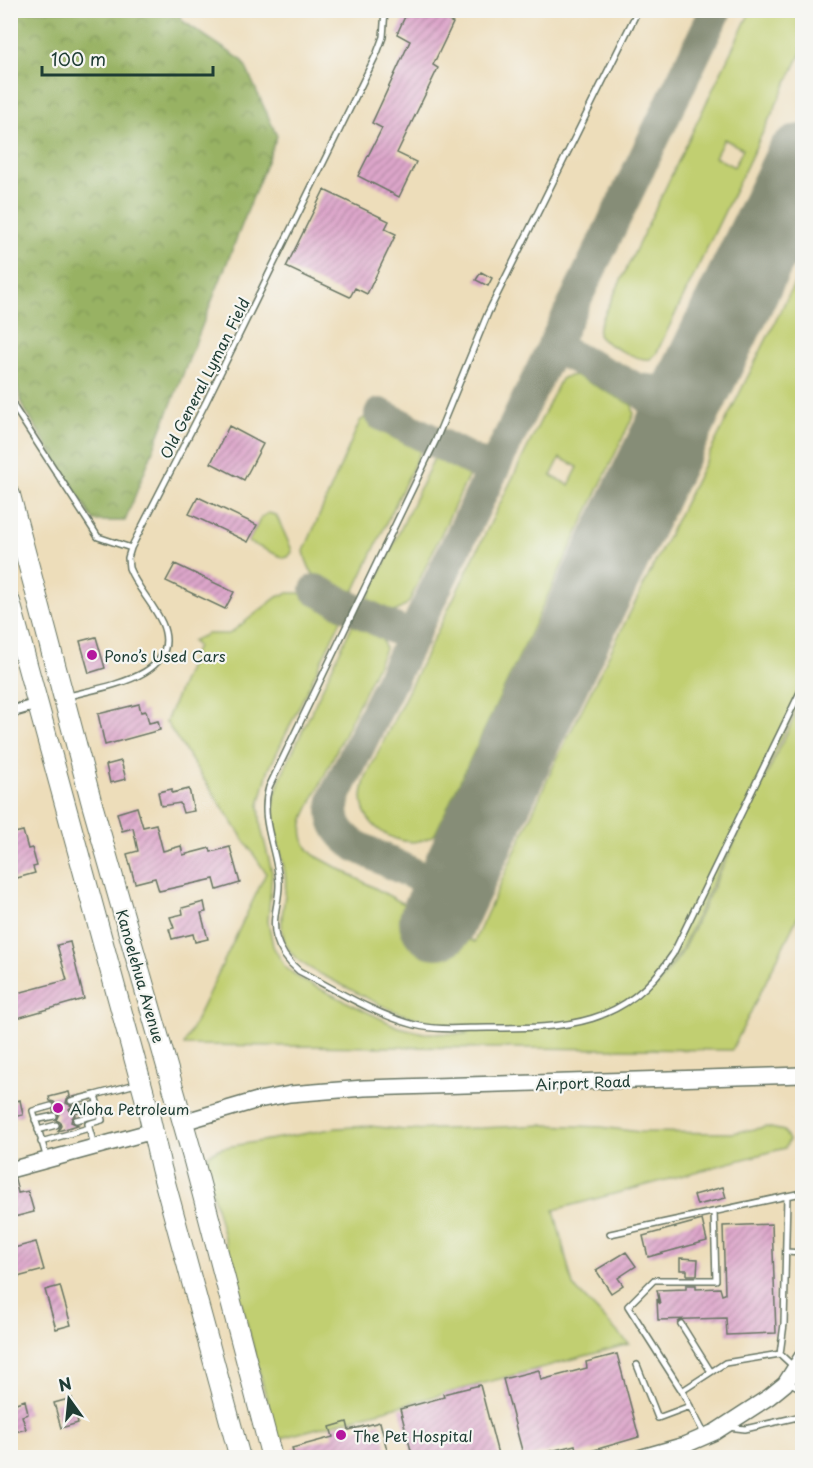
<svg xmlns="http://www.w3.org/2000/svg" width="813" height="1468" viewBox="0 0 813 1468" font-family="'Playpen Sans',sans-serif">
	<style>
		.green { fill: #c1cf71; stroke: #708652; stroke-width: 1.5; fill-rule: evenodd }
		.forest { fill: url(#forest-crowns); stroke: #5c784c; stroke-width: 1.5 }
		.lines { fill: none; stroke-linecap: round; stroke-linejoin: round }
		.taxiway { stroke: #868d77; stroke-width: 32 }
		.runway { stroke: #868d77; stroke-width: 76 }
		.building { fill: url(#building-hatch) }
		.lane-casing { stroke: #677563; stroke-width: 8 }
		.street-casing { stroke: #677563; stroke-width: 14 }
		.secondary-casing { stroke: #677563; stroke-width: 18 }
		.highway-casing { stroke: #677563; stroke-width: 22 }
		.lane { stroke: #fff; stroke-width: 5 }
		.street { stroke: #fff; stroke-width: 10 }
		.secondary { stroke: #fff; stroke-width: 15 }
		.highway { stroke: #fff; stroke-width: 20 }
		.poi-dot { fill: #b5179e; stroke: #f6f6f2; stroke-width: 2 }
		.labels { text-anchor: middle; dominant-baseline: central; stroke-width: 4.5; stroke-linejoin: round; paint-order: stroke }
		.street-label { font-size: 15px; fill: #1f3d34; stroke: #f6f6f2 }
		.poi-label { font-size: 15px; fill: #1f3d34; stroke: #f6f6f2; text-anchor: start }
	</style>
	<defs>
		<pattern id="forest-crowns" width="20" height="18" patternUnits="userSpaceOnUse" patternTransform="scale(1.5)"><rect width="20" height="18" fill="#98b263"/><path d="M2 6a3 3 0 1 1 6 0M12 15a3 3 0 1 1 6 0" fill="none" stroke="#7b9252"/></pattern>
		<pattern id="building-hatch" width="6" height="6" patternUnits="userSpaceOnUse" patternTransform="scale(1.5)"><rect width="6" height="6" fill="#dda6ca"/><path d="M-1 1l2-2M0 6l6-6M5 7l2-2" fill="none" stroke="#b388a5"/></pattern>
	</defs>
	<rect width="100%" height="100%" fill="#f6f6f2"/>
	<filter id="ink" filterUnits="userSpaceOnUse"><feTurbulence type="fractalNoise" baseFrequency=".0167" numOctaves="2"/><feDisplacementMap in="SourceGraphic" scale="12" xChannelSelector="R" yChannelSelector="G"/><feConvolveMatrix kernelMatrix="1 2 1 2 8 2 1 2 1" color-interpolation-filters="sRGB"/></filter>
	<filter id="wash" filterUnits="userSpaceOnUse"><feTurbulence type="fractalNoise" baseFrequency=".008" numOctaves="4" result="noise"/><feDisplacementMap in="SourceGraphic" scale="24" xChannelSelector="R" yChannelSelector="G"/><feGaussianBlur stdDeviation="1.35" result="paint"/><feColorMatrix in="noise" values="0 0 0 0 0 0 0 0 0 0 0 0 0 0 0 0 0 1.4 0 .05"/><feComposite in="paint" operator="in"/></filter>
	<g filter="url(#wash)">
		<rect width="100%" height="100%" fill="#edddba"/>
		<path class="green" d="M751,10l51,1v40l-146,303 -6,5c-11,2 -46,-15 -52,-24l1,-9zM724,139l19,10 -9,18 -19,-10z
			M802,268v426l-122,258 -29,38 6,-4 24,-32 121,-253v207l-70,142 -548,-5 82,-172 -100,-151 31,-76 -5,-5 15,-7h22l48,-37 10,-4h11l11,2 35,19 -76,157 -9,34 2,23 11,44 -4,49 5,25 12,21 17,13 96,47 26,6 45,1c-17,-9 -38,-12 -56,-17 -27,-7 -51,-22 -75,-34 -13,-7 -28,-13 -40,-23 -5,-4 -10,-11 -13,-18 -9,-23 4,-45 0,-68 -7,-42 -21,-59 -2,-102l73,-155c15,8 26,14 29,32l-80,167c-5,13 -3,30 9,39l160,87 80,-177z
			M575,375l57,30 2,9 -199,420c-23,18 -61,2 -71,-24 -4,-12 -1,-22 2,-33l195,-398 4,-2zM560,458l18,9 -9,18 -18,-9z
			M367,416l54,34 -70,148c-25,-11 -42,-18 -47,-47l56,-130z
			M436,454l32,16 2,3 -61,129c-16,16 -26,11 -44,3z
			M268,513l8,2 2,4 13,29 1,4 -4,5 -4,1 -36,-16 13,-24z
			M544,1125l57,2 38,5 93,1 34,-6 18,4 5,9 -4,8 -231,62 19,76 56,58 -352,95 -72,-274 4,-11 12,-6 116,-20 33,-2 34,4 78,-2z"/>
		<path class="forest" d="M10,11h169l2,9 62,41 34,75 -152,385h-31l-72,-116 -11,-43z"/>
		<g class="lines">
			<path class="taxiway" d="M553,347l85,42 17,2 17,-2 18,-11 21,-27
				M638,389c27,20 27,41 20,71
				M380,414l113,57
				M316,590l97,48
				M451,892l-95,-46c-19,-13 -27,-27 -21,-50l381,-786"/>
			<path class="runway" d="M437,921l81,-173 284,-586"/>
		</g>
		<g id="blocks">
			<path class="building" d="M408,10h19l26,13 -20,42 5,3 -41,85 19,9 -17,35 -41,-21 24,-48 -10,-5 38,-82 -13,-7z
				M324,190l65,31 -4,8 11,5 -29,60 -12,-6 -5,9 -64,-30z
				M481,272l11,6 -4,8 -12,-6z
				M229,426l34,18 -19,36 -33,-17z
				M198,497l59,28 -9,17 -59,-28z
				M175,564l59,28 -9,17 -59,-28z
				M96,637l9,31 -16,5 -9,-32z
				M139,704l2,8 5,-1 3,12 9,-2 2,9 -55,15 -7,-31z
				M121,761l5,18 -16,4 -4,-18z
				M172,789v4l17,-4 5,22 -11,2 -3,-10 -19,3 -3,-14z
				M137,807l6,20 13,-3 7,27 18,-5 2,9 27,-7 1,4 19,-5 10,36 -23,7 -3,-11 -55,12 -4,-13 -20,5 -8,-29 11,-3 -5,-23 -11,3 -5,-18z
				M23,831l5,18 4,-1 5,18 -4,1 2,6 -25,7v-46z
				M204,902l2,10 -5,1 7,26 -13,3 -2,-8 -21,5 -3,-10 5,-1 -4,-11 13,-3 -1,-6z
				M70,942l14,57 -74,21v-25l57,-15 -10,-35z
				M69,1092l1,4 -3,3 -1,4 6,3 -3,3 1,4 5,2 -3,3 -1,4 7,3 -20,6 3,-5 -1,-4 -4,-2 3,-6 -6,-3 3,-6 -2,-3 -4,-1 -1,-4z
				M20,1100l3,15 -10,2 -3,-14z
				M10,1179h5l3,14 10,-2 6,21 -24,6z
				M723,1187l3,11 -29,7 -3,-10z
				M702,1220l5,21 -59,16 -5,-21z
				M772,1224l4,109 -49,2 -1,-17 -68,2 -1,-21 3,5 -3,-14 29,-1v-4h10v4l24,-1 2,7 3,-1 -2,-68z
				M36,1242l8,28 -34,9v-30z
				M626,1252l10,14 -18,12 5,7 -12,8 -15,-23z
				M680,1258l18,1 -1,16h-10v-5h-7z
				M60,1286l11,39 -15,4 -11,-39z
				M617,1354l22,83 -62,18 -2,-10 -51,13 -21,-79 36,-9 2,10 46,-12 -1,-6z
				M480,1385l19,73h-86l-13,-49 44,-12 -1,-3z
				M72,1398l6,25 -17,5 -7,-25z
				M25,1400l3,14 -6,2 4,13 -11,3 -1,-3 -4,1v-23l4,-1 -1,-2z
				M347,1422l2,8 31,-8 9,36h-32l-1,-3 -10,3h-51l-3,-10 41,-11 -3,-10z"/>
		</g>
	</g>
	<g filter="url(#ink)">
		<use href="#blocks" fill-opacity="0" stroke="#677563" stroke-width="1.5"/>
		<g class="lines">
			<g class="lane-casing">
				<path id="lane" d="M638,10l-150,303 -53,129 -166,345c-10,33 8,62 10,95 1,19 -8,34 -3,55 4,14 12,25 23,34 37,19 75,43 116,54 24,6 49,3 73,3 79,0 137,-1 185,-74l129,-266
					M10,394l4,13 84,130 33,11
					M68,696c34,-9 117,-19 94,-73 -9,-20 -25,-35 -33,-55l-1,-10 3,-10 75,-146 171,-349 6,-16 2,-27
					M71,1101l24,-6
					M74,1110l23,-6
					M35,1120l19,-4
					M76,1120l24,-6
					M38,1130l18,-5
					M41,1142l48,-14
					M94,1145l-6,-21 14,-4 -7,-25 41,-11
					M47,1159l-14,-48 18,-5
					M787,1196l15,-3
					M714,1212l2,68h-62l-26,26 54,85 43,-28 55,-9 14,13
					M610,1234l177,-38 -3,128 -4,30
					M786,1252l16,1
					M681,1324l30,48
					M637,1365l21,53 32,-12
					M788,1382l14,7
					M682,1391l23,44
					M728,1427l17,2 57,-13"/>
			</g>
			<g class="street-casing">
				<path id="street" d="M10,712l28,-8"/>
			</g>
			<g class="secondary-casing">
				<path id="secondary" d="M183,1122l75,-22 32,-6 74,-6 438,-13
					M10,1170l143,-39
					M639,1458l46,-13 30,-13 54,-35 16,-13 17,-27"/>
			</g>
			<g class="highway-casing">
				<path id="highway" d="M10,495l82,309 102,357 78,297
					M10,602l136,499 15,67 79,290"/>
			</g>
			<use href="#lane" class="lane"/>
			<use href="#street" class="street"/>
			<use href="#secondary" class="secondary"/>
			<use href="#highway" class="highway"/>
		</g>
	</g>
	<g class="poi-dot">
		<circle cx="92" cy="655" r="6"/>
		<circle cx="58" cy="1108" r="6"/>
		<circle cx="341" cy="1435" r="6"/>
	</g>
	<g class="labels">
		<g class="street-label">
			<text transform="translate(204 378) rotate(-63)">Old General Lyman Field</text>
			<text transform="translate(141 976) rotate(74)">Kanoelehua Avenue</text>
			<text transform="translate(583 1082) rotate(-2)">Airport Road</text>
		</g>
		<g class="poi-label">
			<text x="104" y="655">Pono’s Used Cars</text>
			<text x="70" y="1108">Aloha Petroleum</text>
			<text x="353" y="1435">The Pet Hospital</text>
		</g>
	</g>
	<rect width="813" height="1468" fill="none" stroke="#f6f6f2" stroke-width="36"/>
	<g transform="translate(69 1399) rotate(345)" stroke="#f6f6f2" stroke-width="4.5" paint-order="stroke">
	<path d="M0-4.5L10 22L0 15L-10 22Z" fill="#1f3d34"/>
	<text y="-9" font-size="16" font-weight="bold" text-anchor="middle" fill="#1f3d34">N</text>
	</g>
	<path d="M42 66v9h171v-9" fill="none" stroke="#1f3d34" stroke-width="3"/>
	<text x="51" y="66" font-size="18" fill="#1f3d34" stroke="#f6f6f2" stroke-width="4.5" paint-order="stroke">100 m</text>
</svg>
